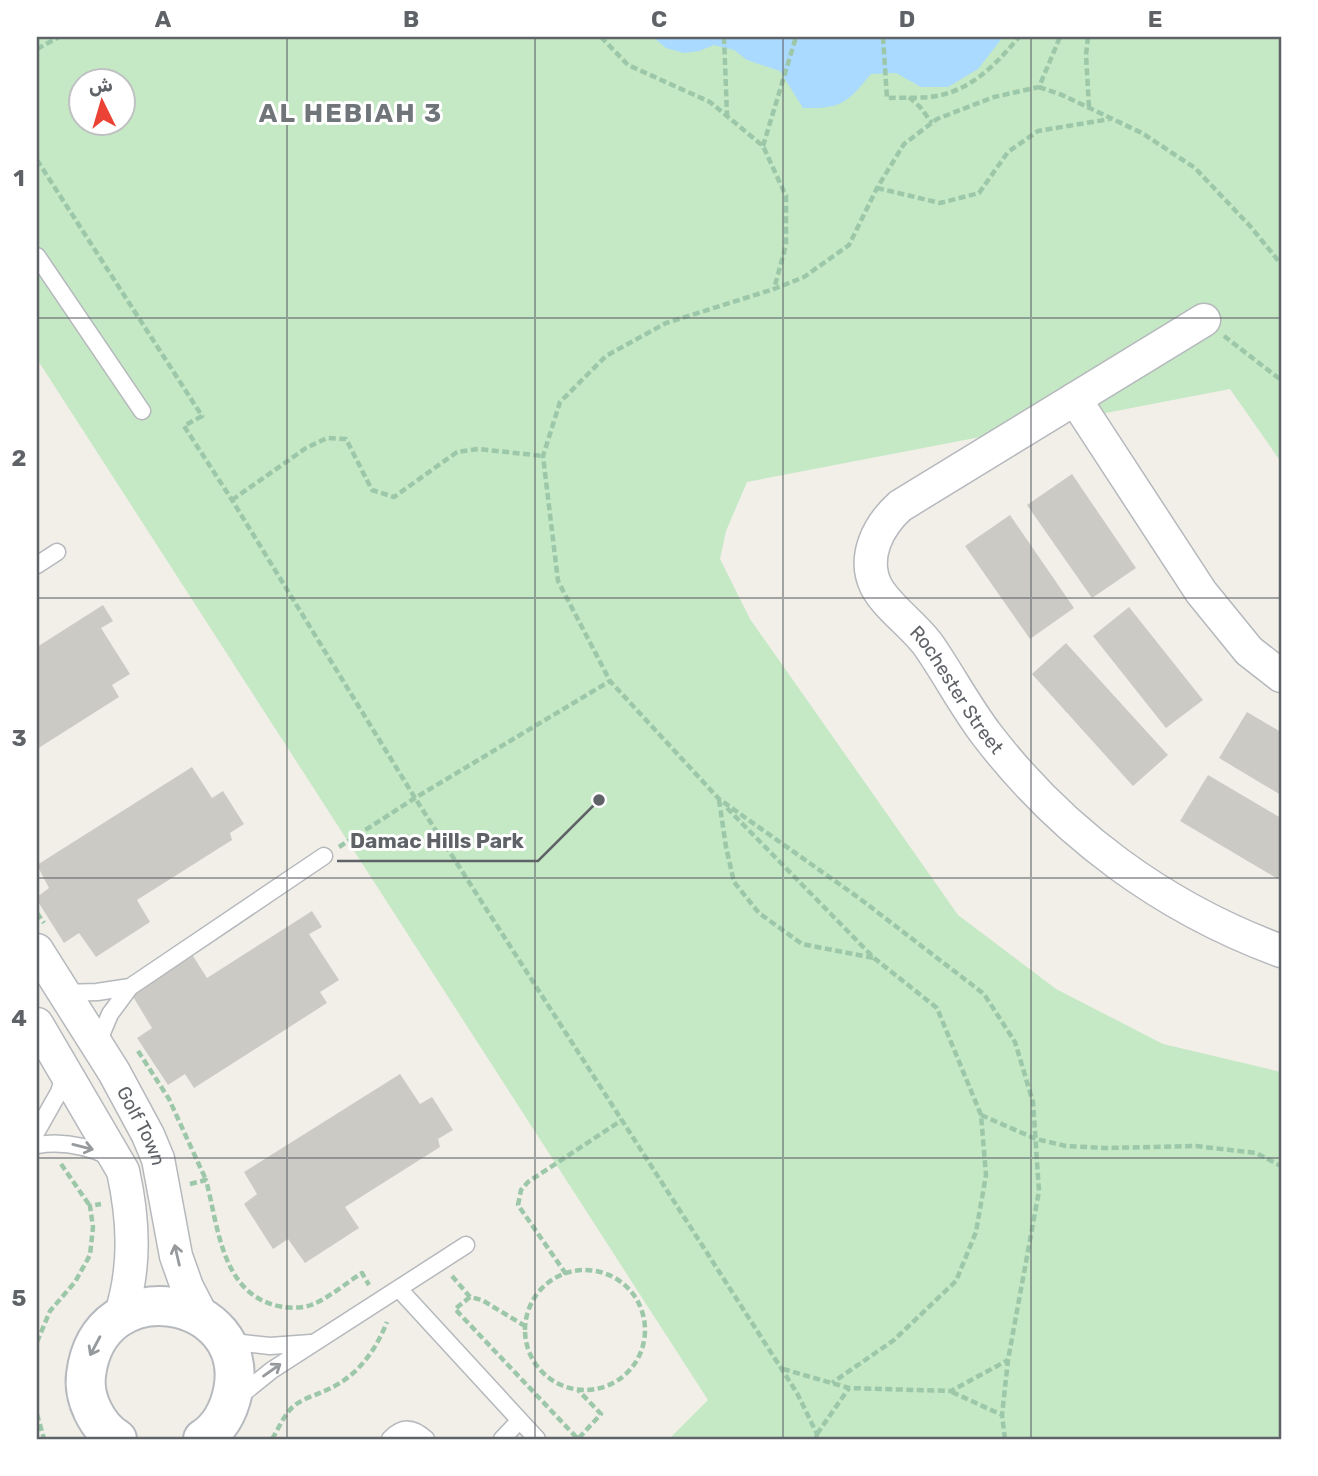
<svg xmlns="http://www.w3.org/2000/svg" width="1318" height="1476" viewBox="0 0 1318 1476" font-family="Rubik,Cairo,sans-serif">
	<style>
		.green { fill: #c5e8c5; fill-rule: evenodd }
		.water { fill: #aadaff }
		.building { fill: #cccac5 }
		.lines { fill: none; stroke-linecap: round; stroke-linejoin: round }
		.lane-casing { stroke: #b5b8bc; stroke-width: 19 }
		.street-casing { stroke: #b5b8bc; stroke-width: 35 }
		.secondary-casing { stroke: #b6babf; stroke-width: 42 }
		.path { stroke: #9cc7a9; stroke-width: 4.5; stroke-dasharray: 7 3.5; stroke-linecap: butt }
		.lane { stroke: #fff; stroke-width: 16 }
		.street { stroke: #fff; stroke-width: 32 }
		.secondary { stroke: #fff; stroke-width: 38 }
		.oneway { stroke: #979a9d }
		.grid { fill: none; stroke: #5f6368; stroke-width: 2; stroke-opacity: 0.55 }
		.labels { text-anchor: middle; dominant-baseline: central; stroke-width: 6; stroke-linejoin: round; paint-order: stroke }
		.street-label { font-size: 19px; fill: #5f6368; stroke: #fff }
		.district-label { font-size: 26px; font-weight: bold; letter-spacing: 2px; fill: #70757a; stroke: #fff }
		.leader { fill: none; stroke: #5f6368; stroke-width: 2.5 }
		.callout-dot { fill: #5f6368; stroke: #fff; stroke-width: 2.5 }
		.callout-label { font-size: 21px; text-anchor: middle; font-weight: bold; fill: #5f6368; stroke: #fff; stroke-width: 6; stroke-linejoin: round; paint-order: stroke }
		.neatline { fill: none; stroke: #5f6368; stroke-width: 2.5 }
		.grid-label { font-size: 23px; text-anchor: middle; font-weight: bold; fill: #5f6368 }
	</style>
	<rect width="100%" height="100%" fill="#f1efe8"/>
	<path class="green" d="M37,37h1244v425l-51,-73 -483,93 -21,49 -6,28 30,60 208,296 98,74 107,55 118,28v367h-612l39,-39 -671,-1041zM80,80h42v42h-42z"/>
	<path class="water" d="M653,37h350l-25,32 -30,18h-27l-25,-14 -25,1c-24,29 -30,35 -68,34l-23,-37 -33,-11 -13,-10 -20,-5 -15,6 -15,2 -18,-5z"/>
	<path class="building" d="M1072,474l64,94 -44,30 -65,-93z
		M1010,515l64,93 -44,31 -65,-93z
		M103,605l10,16 -12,7 29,46 -18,11 7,12 -82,52v-102z
		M1129,607l74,93 -37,28 -73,-92z
		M1066,643l102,112 -35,31 -101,-112z
		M1247,712l34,20v63l-62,-37z
		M192,767l20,31 11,-7 21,33 -14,9 2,7 -95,60 13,22 -54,35 -17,-24 -15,10 -27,-43v-3l12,-9 -12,-23z
		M1208,775l73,43v55l-3,6 -98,-58z
		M312,911l10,16 -13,7 30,46 -19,12 7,11 -133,85 -9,-14 -17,11 -31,-47 15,-10 -20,-33 61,-39 14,22z
		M400,1074l20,30 12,-7 21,33 -15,9 2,8 -95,60 14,21 -54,35 -17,-24 -15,10 -29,-45 13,-10 -13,-22z"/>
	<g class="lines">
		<g class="lane-casing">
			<path id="lane" d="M37,256l105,155
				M37,565l20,-13
				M64,993l33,-1 33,-5
				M97,1045l13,-31 20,-27 194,-131
				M37,1131l22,-39 6,-19
				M37,1145c25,-4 50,1 73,12
				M399,1289l138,150
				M225,1341l45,5 41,-3
				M236,1399l36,-29 194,-125
				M390,1439c12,-13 23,-12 36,0
				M502,1439l17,-18"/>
		</g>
		<g class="street-casing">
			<g id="street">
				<path id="s1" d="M1204,320l-304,186c-22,20 -38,51 -24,80 10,20 39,40 53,60 20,29 36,60 58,89 76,99 177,173 294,216"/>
				<path d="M1075,399l126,193 48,59 32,25"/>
				<path id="s2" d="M37,950l77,122 34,63 10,24 18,97 11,31 16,31"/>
				<path d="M37,1024l86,147c11,50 13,97 -3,146"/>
			</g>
		</g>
		<g class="secondary-casing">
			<path id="secondary" d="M117,1439c-20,-12 -34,-41 -31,-64 13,-108 166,-79 147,16 -4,19 -13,37 -30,48"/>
		</g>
		<path class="path" d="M601,37l27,28 82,37 53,44 23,50v49l-12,44
			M724,37l3,78
			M883,37l4,61c16,-1 34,1 49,-2 36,-6 61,-33 83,-59
			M1088,37l-2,18 3,52
			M37,49l22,-12
			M1039,87l23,8 80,38 53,35 55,58 31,38
			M909,97l11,10 12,16
			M763,146l33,-109
			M37,160l165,256 -18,10 48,74 183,298 382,595 20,41 -1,5
			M877,188l63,15 39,-10 29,-41 30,-21 72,-12
			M1224,336l57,44
			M232,500l74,-52 21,-10 19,1 26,51 22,7 63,-45 21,-3 65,7
			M719,800l7,47 8,35 25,31 43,31 72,14
			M727,808l147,150 63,50 44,107 5,60 -10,57 -20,49 -62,59 -62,43
			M339,847l76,-49 195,-117
			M37,913l7,10
			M138,1051l31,48 37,81
			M981,1115l55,24 30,7 39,2 91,-2 60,7 25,13
			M61,1164l29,42
			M190,1184l16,-4c12,45 15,110 68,125 11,3 26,4 37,0 18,-7 35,-22 51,-32l7,12
			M525 1330a60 60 0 1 1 120 0a60 60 0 1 1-120 0Z
			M566,1274l-48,-69 3,-15 7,-8 94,-62
			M452,1276l18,21 12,3 43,26
			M470,1297l-15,12 123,130 23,-25 -23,-24
			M37,1342l13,-31 25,-29 15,-27 3,-28 -3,-21 11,-2
			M783,1369l66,19 102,3 57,-31
			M952,1392l50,23
			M37,1414l7,25
			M817,1434l32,-46
			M272,1439c6,-9 10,-20 17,-28 7,-10 22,-14 33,-19 33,-13 52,-38 65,-70
			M1005,1439l-3,-24 6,-55 31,-169 -6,-89 -18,-60 -31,-48 -125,-96 -140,-99 -109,-118 -52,-100 -15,-125 17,-54 46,-46 60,-33 108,-34 30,-12 45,-32 28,-57 27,-44 33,-25 57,-22 45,-10 21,-50"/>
		<use href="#lane" class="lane"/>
		<use href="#street" class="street"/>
		<use href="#secondary" class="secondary"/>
	</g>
	<defs><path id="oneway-shaft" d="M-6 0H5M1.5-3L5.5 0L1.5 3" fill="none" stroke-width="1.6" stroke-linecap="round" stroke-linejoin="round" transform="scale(1.75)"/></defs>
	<g class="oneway">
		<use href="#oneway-shaft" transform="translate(83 1147) rotate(14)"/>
		<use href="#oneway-shaft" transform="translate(177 1255) rotate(-103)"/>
		<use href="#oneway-shaft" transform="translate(95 1346) rotate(118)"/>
		<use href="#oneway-shaft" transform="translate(272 1370) rotate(-35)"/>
	</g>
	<path class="grid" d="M287,37v1402M535,37v1402M783,37v1402M1031,37v1402M37,318h1244M37,598h1244M37,878h1244M37,1158h1244"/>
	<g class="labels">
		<g class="street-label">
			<text stroke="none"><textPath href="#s1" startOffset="578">Rochester Street</textPath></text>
			<text stroke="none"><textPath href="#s2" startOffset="205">Golf Town</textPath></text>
		</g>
		<g class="district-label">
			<text x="351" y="113">AL HEBIAH 3</text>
		</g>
	</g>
	<path class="leader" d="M599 800L538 861H337"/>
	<circle class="callout-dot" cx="599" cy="800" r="7"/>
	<g class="callout-label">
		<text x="437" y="848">Damac Hills Park</text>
	</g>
	<rect width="1318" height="1476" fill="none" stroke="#ffffff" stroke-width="77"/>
	<g transform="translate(102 102) rotate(355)"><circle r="33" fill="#ffffff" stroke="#bfc1c3" stroke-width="2"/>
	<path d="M0-5L12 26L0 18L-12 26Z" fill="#ea4335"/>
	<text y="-10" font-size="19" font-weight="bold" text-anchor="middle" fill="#5f6368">ش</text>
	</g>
	<rect x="38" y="38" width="1242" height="1400" class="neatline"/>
	<g class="grid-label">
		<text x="163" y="27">A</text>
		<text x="411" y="27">B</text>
		<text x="659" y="27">C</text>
		<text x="907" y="27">D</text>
		<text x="1155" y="27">E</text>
		<text x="19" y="186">1</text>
		<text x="19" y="466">2</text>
		<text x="19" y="746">3</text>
		<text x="19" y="1026">4</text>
		<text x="19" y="1306">5</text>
	</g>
</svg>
